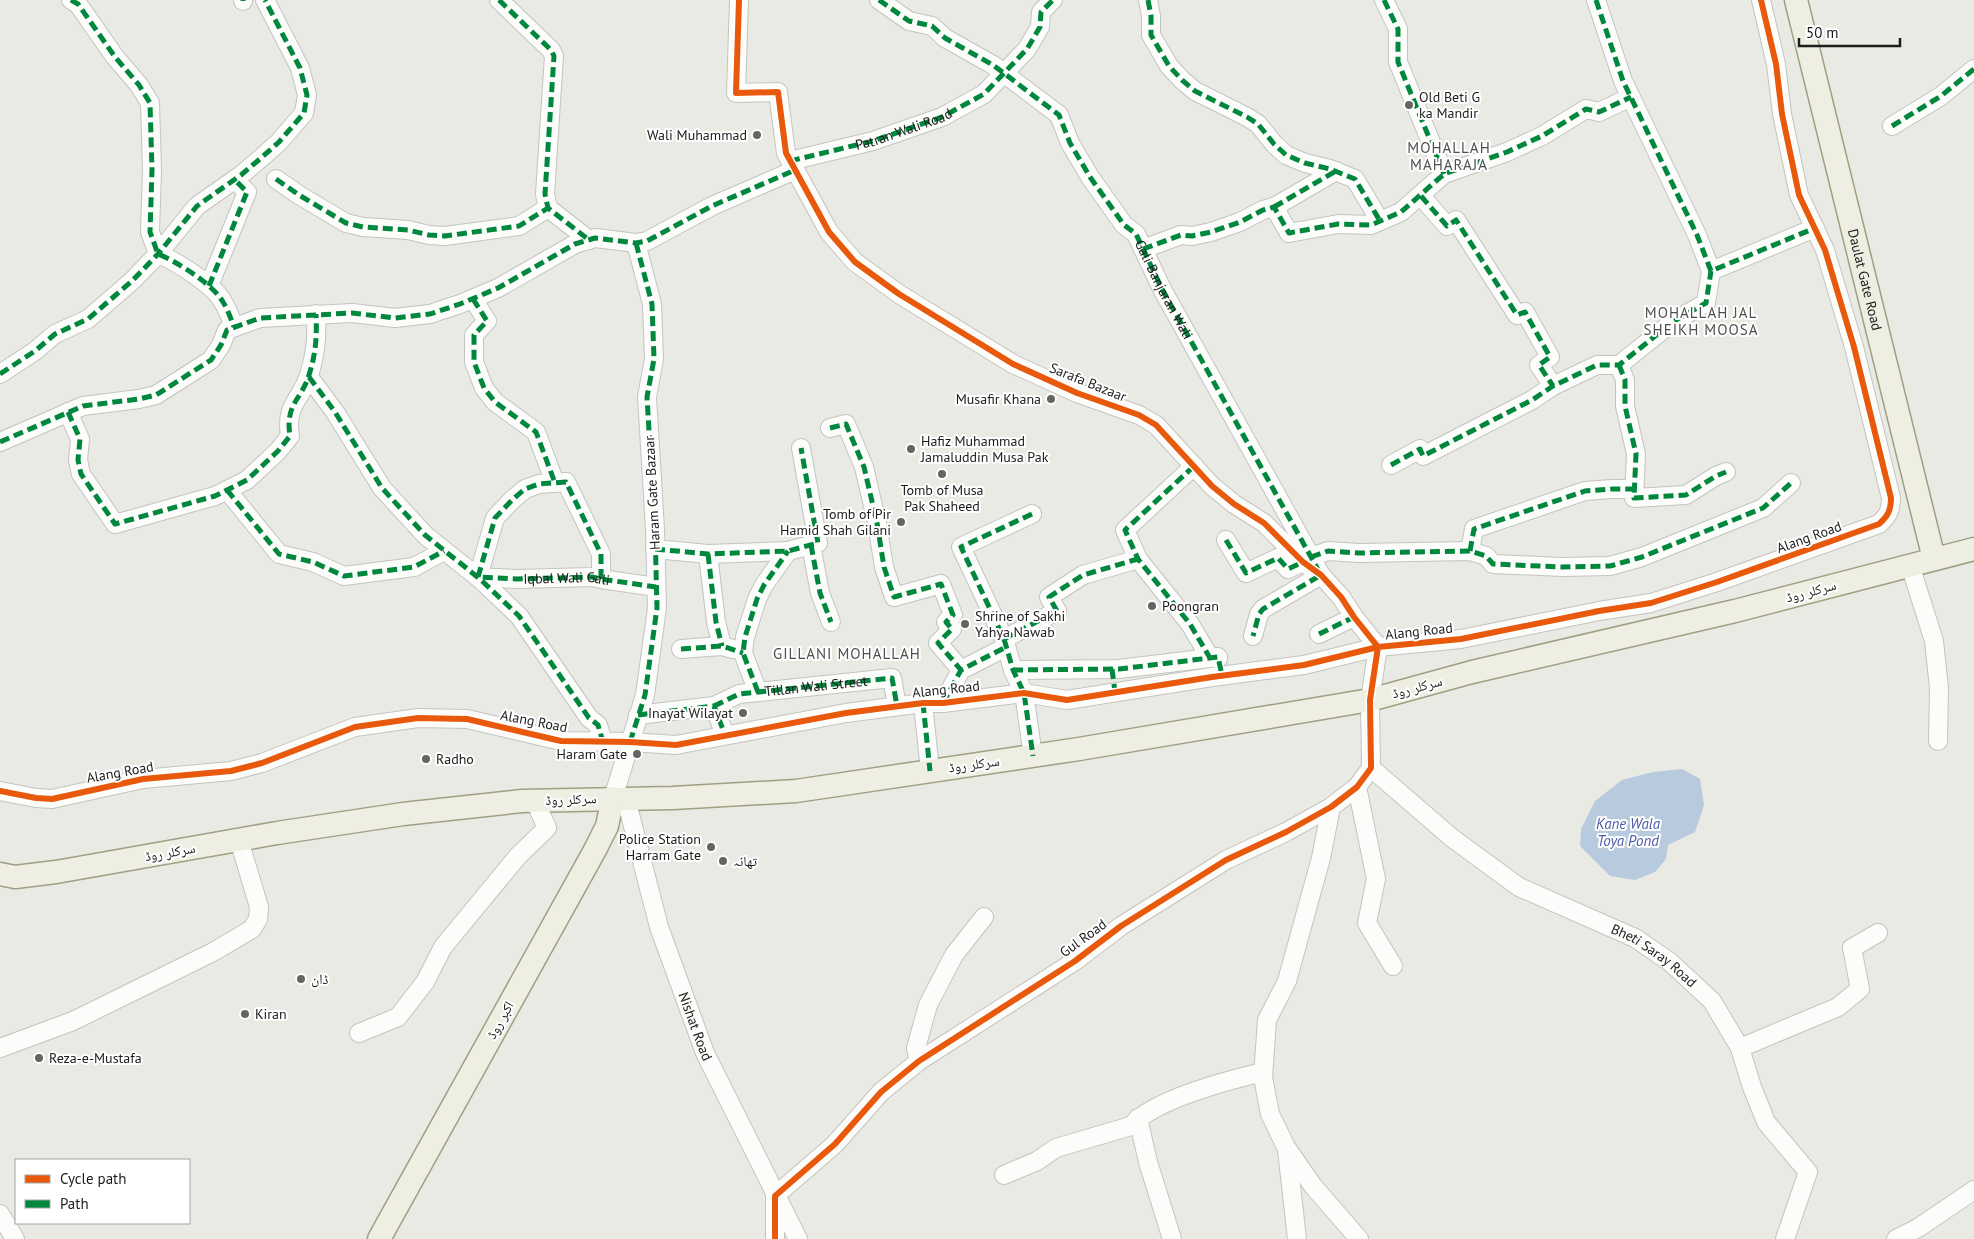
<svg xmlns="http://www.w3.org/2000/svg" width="1974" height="1239" viewBox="0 0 1974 1239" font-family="'PT Sans','Noto Naskh Arabic',sans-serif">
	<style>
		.water { fill: #b8cadd }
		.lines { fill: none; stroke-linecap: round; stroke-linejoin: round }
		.minor-casing { stroke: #c3c3c0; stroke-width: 20 }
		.major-casing { stroke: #9f9f82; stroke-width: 25 }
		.minor { stroke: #fcfcfb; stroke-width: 18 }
		.major { stroke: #efeee3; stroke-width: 22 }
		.quiet { stroke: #00873e; stroke-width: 5; stroke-dasharray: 10 5; stroke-linecap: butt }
		.cycleway-casing { stroke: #fff; stroke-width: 9 }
		.cycleway { stroke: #e8590c; stroke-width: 6 }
		.poi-dot { fill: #646462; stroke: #fff; stroke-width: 2 }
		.labels { text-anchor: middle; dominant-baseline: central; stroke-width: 4; stroke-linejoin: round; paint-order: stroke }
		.poi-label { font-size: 14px; fill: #1c1c1c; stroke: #fff; text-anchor: start }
		.street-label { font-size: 14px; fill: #1c1c1c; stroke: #fff }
		.neighbourhood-label { font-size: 15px; letter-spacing: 1px; fill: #4f4f4f; stroke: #fff }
		.water-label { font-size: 15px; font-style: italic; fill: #4c5ca7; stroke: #fff }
	</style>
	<rect width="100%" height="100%" fill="#eaeae4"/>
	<path class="water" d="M1682,769l18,10 4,26 -9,27 -27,13 -2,14 -11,13 -20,8 -25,-4 -30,-30 1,-17 14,-28 27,-21 31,-8z"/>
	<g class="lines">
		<g class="minor-casing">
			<g id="minor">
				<path d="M71,0l7,4 37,53 24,28 11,18 2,67 -2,62 8,22c18,7 56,31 65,48 5,8 8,17 11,25"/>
				<path d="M499,0l52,50 3,6 -9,138 3,14 41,32"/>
				<path d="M739,0l-3,93 42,-1 8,61 43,79 26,30 44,32 114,70 64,29 62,22 17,10 56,61 22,18 30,19 39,39 18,13 20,22 13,20 24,30 -8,53 1,68 -14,19 -26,20 -45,25 -60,28 -105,66 -46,35 -156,100 -38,31 -46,52 -60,52v43"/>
				<path id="s1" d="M879,0l30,21 23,5 13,12 48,27 66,50 11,28 20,34 34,48 12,9 26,55 159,286 -58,34 -4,5 -6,22"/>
				<path d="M1148,0l3,16v19l18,31 13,14 13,11 52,26 11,7 16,20 12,11 19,8 25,6 25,10 25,42"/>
				<path d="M1384,0l14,29v33l46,112"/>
				<path d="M1596,0l27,81 74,154 14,36 104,-43"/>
				<path d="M243,1v-1"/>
				<path d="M1892,126l49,-30 33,-27"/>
				<path id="s2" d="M790,161l83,-20 69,-24 42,-23 43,-45 13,-22 1,-15 12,-12"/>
				<path d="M276,179l23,16 47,28 17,4 45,3 21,5 16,1 74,-10 29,-18"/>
				<path d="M1421,196l26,30 9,-6 61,95 8,-3 25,45 -11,8 14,21"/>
				<path d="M1274,207l62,-36"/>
				<path d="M1143,249l38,-14 11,1 19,-4 29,-10 23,-12 11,-3 15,26 49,-9 33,1 30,-13 43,-38 63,-22 35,-16 44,-27 13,3 32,-15"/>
				<path d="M209,286l38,-94 -12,-12"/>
				<path d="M473,299l14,22 -13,14v27l10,26 11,14 41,30 19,51"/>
				<path d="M1619,365l6,15v26l11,48 -2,44 52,-3 30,-19 10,-4"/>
				<path d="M0,374l35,-23 20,-17 33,-15 44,-38 26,-27 39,-48 44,-31 20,-17 18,-16 25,-29 3,-18 -7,-27 -35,-68"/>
				<path d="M309,377l26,35 47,76 43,47 55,44 39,37 70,102 9,7 5,17"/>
				<path d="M68,412l12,27 -2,21 3,14 34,50 100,-28 32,-16 31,-29 12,-15c-5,-33 11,-35 19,-61 7,-22 8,-39 7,-61"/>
				<path d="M830,428l16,-4 18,43 13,56 7,44 10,30 47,-13 12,31 -7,7 6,7 -14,14 23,27"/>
				<path d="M0,442l83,-36 56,-7 17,-4 55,-35 10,-15 6,-15 33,-12 92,-5 43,5 35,-4 30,-10 38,-16 77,-44 20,-6 41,5 11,-2 65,-35 83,-36"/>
				<path d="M1391,465l29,-16 3,7 109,-56 21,-14 44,-21h22l55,-44 32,-18 5,-32"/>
				<path d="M1194,466l-69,64 13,29 52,65 20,34"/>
				<path d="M227,490l52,64 34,8 31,14 70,-9 30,-16"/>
				<path d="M1032,514l-71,33 43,92 9,31 11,23 9,63"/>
				<path d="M1226,540l20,33 32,-15 10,11 15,-7"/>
				<path d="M811,545l9,48 11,29"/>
				<path d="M655,549l53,5 80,-3 30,-8 -17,-95"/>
				<path d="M1470,551l4,-22 111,-38 27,-2h22"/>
				<path d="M708,554l8,68 6,24"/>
				<path d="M1311,557l17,-6 31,2 111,-2 16,5 7,8 69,3 48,-1 32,-9 121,-49 28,-25"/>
				<path d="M1910,565l24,76 5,47 -1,53"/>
				<path d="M601,579v-25l-35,-72 -27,2 -14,5 -12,10 -18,19 -17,59 39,2 75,-2 9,2 55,8"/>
				<path d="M1319,634l35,-17"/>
				<path d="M1004,639l53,-28 -8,-14 34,-22 55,-16"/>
				<path d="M681,649l41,-3 11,3"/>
				<path d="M1013,670l106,-1 99,-12v2"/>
				<path d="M758,692l-15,-39 2,-16 12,-38 7,-14 24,-34"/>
				<path d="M923,703l7,68"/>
				<path d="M943,703l18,-33 45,-23"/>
				<path d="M714,706l25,-12 153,-16 5,28"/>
				<path d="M638,715l76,-9 11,29"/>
				<path id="s3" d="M1371,768l81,70 67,49 116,51 35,24 42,39 28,47 12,39 14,35 42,50 -23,67"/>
				<path d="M1357,787l19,92 -9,44 26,43"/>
				<path d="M0,791l36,7 16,1 91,-20 88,-8 31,-8 93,-36 63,-9 49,1 94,22 69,1 46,3 170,-32 77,-10h20l81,-10 43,7 145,-23 92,-12 74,-18 83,-8 138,-28 52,-8 66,-21 162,-58c9,-8 12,-14 12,-26l-37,-151 -29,-97 -26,-55 -17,-81 -6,-50 -15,-64"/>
				<path d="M613,798l32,-103 12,-87 -2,-79 -8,-132 7,-38 -2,-55 -16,-61"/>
				<path id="s4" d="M626,799l33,128 46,126 93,186"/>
				<path d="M1331,807l-10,51 -34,123 -20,39 -4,57 7,37 16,33 27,39 46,53"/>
				<path d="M359,1033l39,-16 27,-35 18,-35 75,-91 29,-28 -12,-27"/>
				<path d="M0,1048l73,-27 140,-69 39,-23 6,-10 1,-12 -20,-67"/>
				<path d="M1740,1048l98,-41 22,-18 -8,-41 26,-15"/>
				<path d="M919,1061l-3,-13 12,-43 26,-50 30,-38"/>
				<path d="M1138,1118l10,44 24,77"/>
				<path d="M1287,1150l10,89"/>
				<path d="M1004,1175l33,-14 19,-13 75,-22c22,-26 98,-46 132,-54"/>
				<path d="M0,1214l15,25"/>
				<path d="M1896,1239l22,-11 56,-38"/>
			</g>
		</g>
		<g class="major-casing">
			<g id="major">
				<path id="s5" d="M1796,0l138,559"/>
				<path d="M0,874l15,3 41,-5 221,-39 126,-19 119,-13 151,-3 123,-7 283,-42 291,-49 102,-28 263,-61 239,-62"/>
				<path d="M379,1239l216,-389 12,-24 6,-28"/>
			</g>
		</g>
		<use href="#minor" class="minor"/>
		<use href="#major" class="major"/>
		<g class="quiet">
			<path d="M71,0l7,4 37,53 24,28 11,18 2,67 -2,62 8,22c18,7 56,31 65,48 5,8 8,17 11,25"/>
			<path d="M499,0l52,50 3,6 -9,138 3,14 41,32"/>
			<path d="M879,0l30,21 23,5 13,12 48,27 66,50 11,28 20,34 34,48 12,9 26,55 159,286 -58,34 -4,5 -6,22"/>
			<path d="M1148,0l3,16v19l18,31 13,14 13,11 52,26 11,7 16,20 12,11 19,8 25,6 25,10 25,42"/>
			<path d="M1384,0l14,29v33l46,112"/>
			<path d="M1596,0l27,81 74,154 14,36 104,-43"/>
			<path d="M243,1v-1"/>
			<path d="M1892,126l49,-30 33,-27"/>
			<path d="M790,161l83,-20 69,-24 42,-23 43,-45 13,-22 1,-15 12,-12"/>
			<path d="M276,179l23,16 47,28 17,4 45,3 21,5 16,1 74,-10 29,-18"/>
			<path d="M1421,196l26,30 9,-6 61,95 8,-3 25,45 -11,8 14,21"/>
			<path d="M1274,207l62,-36"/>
			<path d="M1143,249l38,-14 11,1 19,-4 29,-10 23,-12 11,-3 15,26 49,-9 33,1 30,-13 43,-38 63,-22 35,-16 44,-27 13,3 32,-15"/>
			<path d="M209,286l38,-94 -12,-12"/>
			<path d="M473,299l14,22 -13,14v27l10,26 11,14 41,30 19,51"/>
			<path d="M1619,365l6,15v26l11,48 -2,44 52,-3 30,-19 10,-4"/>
			<path d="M0,374l35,-23 20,-17 33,-15 44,-38 26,-27 39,-48 44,-31 20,-17 18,-16 25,-29 3,-18 -7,-27 -35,-68"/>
			<path d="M309,377l26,35 47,76 43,47 55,44 39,37 70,102 9,7 5,17"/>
			<path d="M68,412l12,27 -2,21 3,14 34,50 100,-28 32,-16 31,-29 12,-15c-5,-33 11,-35 19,-61 7,-22 8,-39 7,-61"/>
			<path d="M830,428l16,-4 18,43 13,56 7,44 10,30 47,-13 12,31 -7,7 6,7 -14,14 23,27"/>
			<path d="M0,442l83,-36 56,-7 17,-4 55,-35 10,-15 6,-15 33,-12 92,-5 43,5 35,-4 30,-10 38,-16 77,-44 20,-6 41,5 11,-2 65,-35 83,-36"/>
			<path d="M1391,465l29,-16 3,7 109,-56 21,-14 44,-21h22l55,-44 32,-18 5,-32"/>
			<path d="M1194,466l-69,64 13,29 52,65 20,34"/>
			<path d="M227,490l52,64 34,8 31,14 70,-9 30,-16"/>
			<path d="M1032,514l-71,33 43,92 9,31 11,23 9,63"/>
			<path d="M1226,540l20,33 32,-15 10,11 15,-7"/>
			<path d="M811,545l9,48 11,29"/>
			<path d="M655,549l53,5 80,-3 30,-8 -17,-95"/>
			<path d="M1470,551l4,-22 111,-38 27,-2h22"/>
			<path d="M708,554l8,68 6,24"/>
			<path d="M1311,557l17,-6 31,2 111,-2 16,5 7,8 69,3 48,-1 32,-9 121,-49 28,-25"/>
			<path id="s6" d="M601,579v-25l-35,-72 -27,2 -14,5 -12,10 -18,19 -17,59 39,2 75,-2 9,2 55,8"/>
			<path d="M1319,634l35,-17"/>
			<path d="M1004,639l53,-28 -8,-14 34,-22 55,-16"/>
			<path d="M681,649l41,-3 21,7"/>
			<path d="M1112,669l3,23"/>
			<path d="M1013,670l106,-1 99,-12 4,18"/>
			<path d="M758,692l-15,-39 2,-16 12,-38 7,-14 24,-34"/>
			<path d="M923,703l7,68"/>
			<path d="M943,703l18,-33 45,-23"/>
			<path id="s7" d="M714,706l25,-12 153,-16 5,28"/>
			<path d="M638,715l76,-9 11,29"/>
			<path d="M630,742l15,-47 12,-87 -2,-79 -8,-132 7,-38 -2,-55 -16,-61"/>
		</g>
		<g class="cycleway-casing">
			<path id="cycleway" d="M739,0l-3,93 42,-1 8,61 43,79 26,30 44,32 114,70 64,29 62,22 17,10 56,61 22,18 30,19 39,39 18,13 20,22 13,20 24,30 -8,53 1,68 -14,19 -26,20 -45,25 -60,28 -105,66 -46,35 -156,100 -38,31 -46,52 -60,52v43
				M0,791l36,7 16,1 91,-20 88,-8 31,-8 93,-36 63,-9 49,1 94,22 69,1 46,3 170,-32 77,-10h20l81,-10 43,7 145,-23 92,-12 74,-18 83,-8 138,-28 52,-8 66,-21 162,-58c9,-8 12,-14 12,-26l-37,-151 -29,-97 -26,-55 -17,-81 -6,-50 -15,-64"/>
		</g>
		<use href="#cycleway" class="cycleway"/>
	</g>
	<g class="poi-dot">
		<circle cx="1409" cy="105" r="5"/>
		<circle cx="757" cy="135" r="5"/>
		<circle cx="1051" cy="399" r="5"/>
		<circle cx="911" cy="449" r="5"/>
		<circle cx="942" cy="474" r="5"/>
		<circle cx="901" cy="522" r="5"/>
		<circle cx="1152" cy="606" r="5"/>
		<circle cx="965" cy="624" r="5"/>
		<circle cx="743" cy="713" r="5"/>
		<circle cx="637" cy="754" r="5"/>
		<circle cx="426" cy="759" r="5"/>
		<circle cx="711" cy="847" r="5"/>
		<circle cx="723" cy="861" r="5"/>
		<circle cx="301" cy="979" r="5"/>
		<circle cx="245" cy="1014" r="5"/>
		<circle cx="39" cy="1058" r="5"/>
	</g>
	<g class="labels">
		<g class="poi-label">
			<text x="1419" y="97">Old Beti G<tspan x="1419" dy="16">ka Mandir</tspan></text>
			<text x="747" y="135" text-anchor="end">Wali Muhammad</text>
			<text x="1041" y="399" text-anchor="end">Musafir Khana</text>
			<text x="921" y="441">Hafiz Muhammad<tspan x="921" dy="16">Jamaluddin Musa Pak</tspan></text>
			<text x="942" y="490" text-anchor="middle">Tomb of Musa<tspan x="942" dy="16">Pak Shaheed</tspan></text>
			<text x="891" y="514" text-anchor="end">Tomb of Pir<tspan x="891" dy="16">Hamid Shah Gilani</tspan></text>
			<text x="1162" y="606">Poongran</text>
			<text x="975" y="616">Shrine of Sakhi<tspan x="975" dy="16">Yahya Nawab</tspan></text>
			<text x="733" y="713" text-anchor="end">Inayat Wilayat</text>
			<text x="627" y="754" text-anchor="end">Haram Gate</text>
			<text x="436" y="759">Radho</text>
			<text x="701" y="839" text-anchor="end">Police Station<tspan x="701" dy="16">Harram Gate</tspan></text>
			<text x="733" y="861">تھانہ</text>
			<text x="311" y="979">ڈان</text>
			<text x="255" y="1014">Kiran</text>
			<text x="49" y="1058">Reza-e-Mustafa</text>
		</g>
		<g class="street-label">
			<text stroke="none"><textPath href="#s2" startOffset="118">Patran Wali Road</textPath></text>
			<text stroke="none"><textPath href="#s5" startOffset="288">Daulat Gate Road</textPath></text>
			<text stroke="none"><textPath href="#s1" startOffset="421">Gali Banjaran Wali</textPath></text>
			<text transform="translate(1088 382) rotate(22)">Sarafa Bazaar</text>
			<text transform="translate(652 493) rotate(-93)">Haram Gate Bazaar</text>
			<text transform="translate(1809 537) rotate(-20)">Alang Road</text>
			<text stroke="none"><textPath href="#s6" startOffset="339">Iqbal Wali Gali</textPath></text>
			<text transform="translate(1811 591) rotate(-15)">سرکلر روڈ</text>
			<text transform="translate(1419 631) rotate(-6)">Alang Road</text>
			<text stroke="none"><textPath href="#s7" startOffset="105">Tillan Wali Street</textPath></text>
			<text transform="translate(1417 687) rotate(-15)">سرکلر روڈ</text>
			<text transform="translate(946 689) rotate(-6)">Alang Road</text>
			<text transform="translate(534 721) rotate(11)">Alang Road</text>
			<text transform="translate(974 764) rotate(-8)">سرکلر روڈ</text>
			<text transform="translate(120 772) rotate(-10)">Alang Road</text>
			<text transform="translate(571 799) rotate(-2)">سرکلر روڈ</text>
			<text transform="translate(170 852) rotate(-10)">سرکلر روڈ</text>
			<text transform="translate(1083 938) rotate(-36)">Gul Road</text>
			<text stroke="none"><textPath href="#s3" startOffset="342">Bheti Saray Road</textPath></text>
			<text transform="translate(500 1020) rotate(-61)">اکبر روڈ</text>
			<text stroke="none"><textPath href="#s4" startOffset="238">Nishat Road</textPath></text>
		</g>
		<g class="neighbourhood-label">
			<text x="1449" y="147">MOHALLAH<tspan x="1449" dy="17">MAHARAJA</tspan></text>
			<text x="1701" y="312">MOHALLAH JAL<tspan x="1701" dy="17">SHEIKH MOOSA</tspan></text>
			<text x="847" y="653">GILLANI MOHALLAH</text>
		</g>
		<g class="water-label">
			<text x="1628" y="823">Kane Wala<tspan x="1628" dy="17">Toya Pond</tspan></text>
		</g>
	</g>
	<rect x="15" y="1159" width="175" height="65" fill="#ffffff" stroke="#a4a4a4"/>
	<rect x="25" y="1175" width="25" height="8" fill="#e8590c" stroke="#a4a4a4"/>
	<text x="60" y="1184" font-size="15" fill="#1c1c1c">Cycle path</text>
	<rect x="25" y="1200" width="25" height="8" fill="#00873e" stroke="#a4a4a4"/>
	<text x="60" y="1209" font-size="15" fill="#1c1c1c">Path</text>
	<path d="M1799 38v8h101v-8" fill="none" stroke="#1c1c1c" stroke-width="2.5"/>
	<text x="1806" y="38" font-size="15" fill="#1c1c1c" stroke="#ffffff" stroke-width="4" paint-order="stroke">50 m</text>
</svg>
